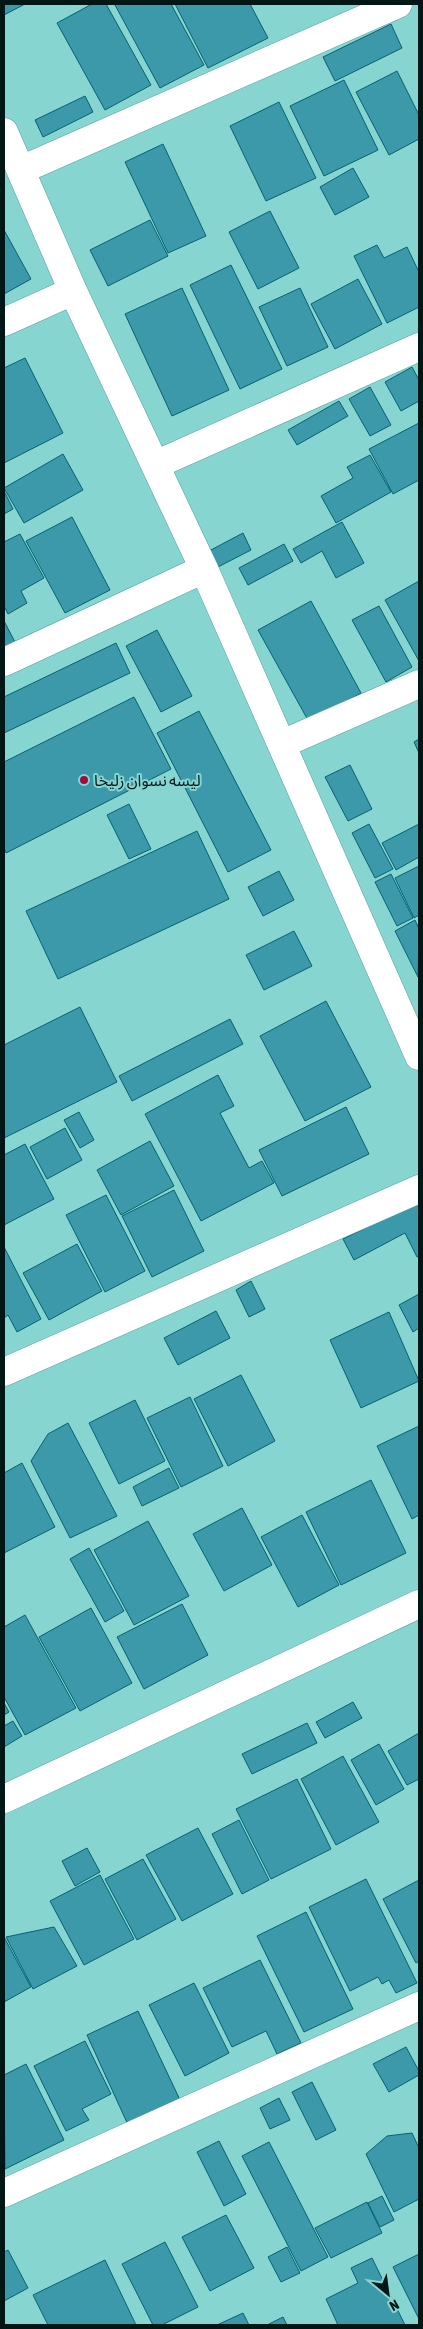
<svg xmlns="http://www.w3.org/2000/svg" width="423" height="2329" viewBox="0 0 423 2329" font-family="'Asap Condensed','Noto Sans Arabic',sans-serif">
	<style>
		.building { fill: #3c99aa; stroke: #056270 }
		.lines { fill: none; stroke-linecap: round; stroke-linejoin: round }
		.street-casing { stroke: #53a29f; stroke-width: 29 }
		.street { stroke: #fff; stroke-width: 28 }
		.poi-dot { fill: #a4093e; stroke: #87d5d1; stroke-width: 2 }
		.labels { text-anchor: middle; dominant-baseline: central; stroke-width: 4; stroke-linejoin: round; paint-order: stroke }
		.poi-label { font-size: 16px; fill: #001716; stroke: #87d5d1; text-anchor: start }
	</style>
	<rect width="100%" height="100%" fill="#87d5d1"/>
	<path class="building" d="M4,4h21l-21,11z
		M92,4h14l45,81 -46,25 -48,-87z
		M118,4h53l33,61 -44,23 -45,-83z
		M175,4h75l18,34 -60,30z
		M391,24l11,24 -67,33 -12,-24z
		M397,71l22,44v24l-30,16 -33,-63z
		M344,80l34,70 -54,26 -34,-70z
		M85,96l8,16 -50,25 -8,-17z
		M279,102l37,76 -50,23 -36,-75z
		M163,144l43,92 -38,17 -43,-91z
		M353,168l16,29 -34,18 -15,-28z
		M270,211l29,57 -41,21 -29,-57z
		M150,220l18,36 -60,30 -18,-36z
		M4,230l27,49 -27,15z
		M377,245l7,13 23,-11 12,25v35l-32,16 -33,-67z
		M231,265l51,104 -42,20 -50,-104z
		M358,279l24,45 -47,25 -24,-45z
		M182,288l47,102 -57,26 -47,-102z
		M300,288l28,59 -41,19 -28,-59z
		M25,358l38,75 -59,30v-95z
		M412,367l7,13v21l-18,10 -16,-29z
		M370,387l21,38 -21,11 -21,-37z
		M339,401l9,15 -51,29 -9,-15z
		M419,423v57l-26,14 -24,-45z
		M63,454l20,36 -59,33 -20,-35z
		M370,455l21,37 -55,31 -15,-27 32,-18 -6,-11z
		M4,491l9,18 -9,5z
		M72,517l38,73 -45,23 -39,-72z
		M342,522l22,41 -28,15 -14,-27 -21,12 -8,-14z
		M243,533l8,17 -33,17 -9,-16z
		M20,534l24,44 -23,13 6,12 -19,11 -4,-8v-64z
		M284,544l9,17 -45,24 -9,-17z
		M419,581v80l-34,-61z
		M311,601l50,92 -52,29 -51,-92z
		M379,606l33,61 -26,15 -34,-62z
		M4,621l11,21 -11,6z
		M157,630l35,66 -31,16 -35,-66z
		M116,643l14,30 -126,60v-36z
		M134,697l37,72 -165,84 -2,-5v-86z
		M199,711l72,139 -43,22 -71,-139z
		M419,739v14l-5,-11z
		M350,765l22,44 -24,12 -23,-44z
		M129,804l22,45 -22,10 -22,-44z
		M369,824l24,45 -18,9 -23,-45z
		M419,824v33l-23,13 -14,-27z
		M197,831l32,68 -171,80 -32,-68z
		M419,866v49l-5,3 -19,-40z
		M279,871l15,29 -31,16 -15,-29z
		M391,874l22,44 -16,8 -22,-44z
		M415,920l4,9 -1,48 -23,-46z
		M294,931l18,35 -48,24 -18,-35z
		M326,1001l45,86 -66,34 -45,-85z
		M80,1007l37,75 -113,56v-93z
		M230,1019l13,25 -111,57 -13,-25z
		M218,1075l16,31 -14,7 29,55 13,-7 12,22 -73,38 -56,-107z
		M346,1107l23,47 -87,42 -23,-46z
		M79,1112l15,28 -14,8 -16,-28z
		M65,1128l17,32 -35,19 -17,-32z
		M150,1141l24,45 -53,29 -24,-45z
		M25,1144l29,55 -50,26v-70z
		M174,1190l30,61 -52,26 -30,-61z
		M106,1195l39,76 -40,21 -39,-77z
		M419,1201v55l-2,1 -12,-24 -51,27 -11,-21z
		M77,1244l25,47 -53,29 -26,-47z
		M4,1247l37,72 -24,13 -9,-17 -4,3z
		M251,1281l14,28 -16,8 -13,-27z
		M419,1294v34l-6,4 -14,-27z
		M216,1311l14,27 -52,27 -14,-27z
		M389,1312l30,69 -58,27 -31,-68z
		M241,1375l34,66 -47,25 -34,-67z
		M190,1397l33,69 -42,21 -34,-69z
		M135,1400l30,61 -46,23 -30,-61z
		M68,1423l49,93 -47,22 -39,-77 17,-27z
		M419,1426v89l-7,4 -35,-73z
		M22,1463l33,64 -51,26v-80z
		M169,1468l10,20 -37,18 -9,-19z
		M371,1480l35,73 -65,32 -35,-73z
		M242,1508l30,57 -48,26 -31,-57z
		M302,1515l37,70 -41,22 -37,-70z
		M148,1521l41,75 -55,29 -40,-75z
		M89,1548l35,63 -19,11 -35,-63z
		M182,1604l26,51 -64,34 -27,-52z
		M91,1608l41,75 -52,28 -41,-74z
		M25,1615l51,93 -51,27 -21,-38v-70z
		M353,1702l9,16 -37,20 -9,-16z
		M4,1703l5,9 -5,3z
		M13,1721l9,15 -18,11v-21z
		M307,1723l10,20 -65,31 -10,-20z
		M419,1733v46l-12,6 -19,-34z
		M379,1744l25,45 -28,16 -25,-45z
		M343,1756l36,66 -43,23 -35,-66z
		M297,1779l34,70 -60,30 -35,-70z
		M239,1820l30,60 -27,14 -30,-60z
		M198,1828l35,66 -51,27 -36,-66z
		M87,1848l13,24 -25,14 -13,-25z
		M143,1859l33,60 -39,21 -32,-61z
		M100,1875l34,64 -50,26 -34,-64z
		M366,1879l51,104 -21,10 -7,-13 -7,4 -4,-7 -28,14 -41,-84z
		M419,1880v81l-3,2 -33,-64z
		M306,1912l47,97 -49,23 -47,-96z
		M54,1927l23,39 -44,23 -27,-52z
		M4,1937l27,50 -27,15z
		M260,1960l41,83 -24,11 -11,-23 -34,16 -29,-59z
		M194,1983l35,70 -44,23 -36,-71z
		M138,2011l43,91 -52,25 -42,-92z
		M85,2041l26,53 -29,15 7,11 -23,11 -32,-65z
		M406,2047l13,24v4l-30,17 -16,-28z
		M26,2064l38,76 -59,29 -1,-94z
		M312,2082l24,48 -20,10 -24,-48z
		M279,2098l11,22 -20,9 -10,-21z
		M412,2133l7,15v51l-25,13 -28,-58 21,-18z
		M219,2141l27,53 -22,12 -27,-54z
		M269,2142l59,115 -27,14 -59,-115z
		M382,2196l12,24 -14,7 -12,-24z
		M367,2202l15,31 -51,25 -16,-30z
		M226,2215l28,53 -44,23 -28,-54z
		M165,2242l33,65 -36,18h-9l-31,-61z
		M287,2247l13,26 -19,9 -13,-25z
		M8,2250l20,38 -24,13v-49z
		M419,2254v65l-26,-52z
		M372,2258l33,67h-67l-12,-26 32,-16 -7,-15z
		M105,2260l31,65h-88l-15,-30z
		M243,2313l6,12h-32z
		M283,2317l4,8h-20z"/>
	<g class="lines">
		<g class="street-casing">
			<path id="street" d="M4,132l69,159 131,278 215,487
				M21,170l377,-166
				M4,322l69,-31
				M155,465l264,-118
				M4,662l200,-93
				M282,744l137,-60
				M4,1372l415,-183
				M4,1799l415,-195
				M4,2193l415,-187"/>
		</g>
		<use href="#street" class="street"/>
	</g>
	<circle class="poi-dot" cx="84" cy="780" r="5"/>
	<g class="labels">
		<g class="poi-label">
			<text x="94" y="780">لیسه نسوان زلیخا</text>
		</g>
	</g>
	<rect width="423" height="2329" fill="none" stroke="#001716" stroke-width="10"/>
	<g transform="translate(388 2294) rotate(151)" stroke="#87d5d1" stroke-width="4" paint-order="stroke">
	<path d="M0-4L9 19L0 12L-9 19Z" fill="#001716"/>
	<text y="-8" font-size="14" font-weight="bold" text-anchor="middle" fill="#001716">N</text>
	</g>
</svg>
